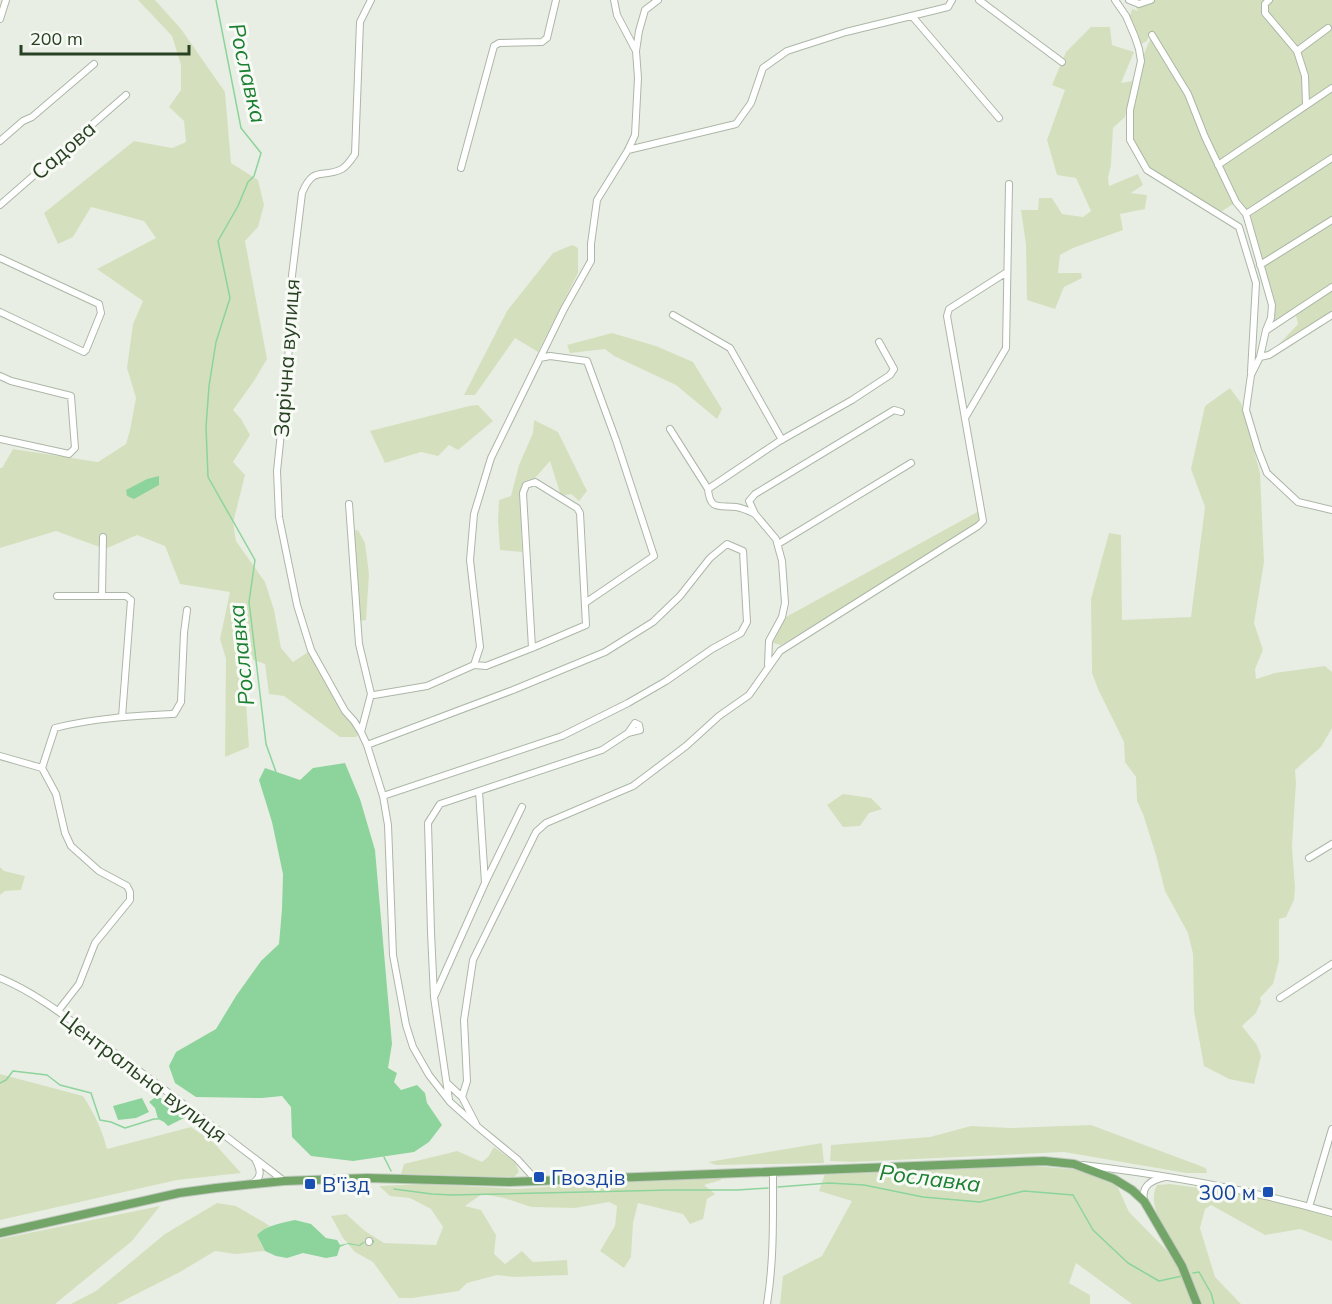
<svg xmlns="http://www.w3.org/2000/svg" width="1332" height="1304" viewBox="0 0 1332 1304" font-family="Mulish,sans-serif">
	<style>
		.green { fill: #d4e0bd }
		.water { fill: #8cd49b }
		.lines { fill: none; stroke-linecap: round; stroke-linejoin: round }
		.stream { stroke: #8cd49b; stroke-width: 1.5 }
		.minor-casing { stroke: #acb7a7; stroke-width: 8 }
		.major-casing { stroke: #c3cac1; stroke-width: 10 }
		.minor { stroke: #fff; stroke-width: 6 }
		.major { stroke: #74a568; stroke-width: 8 }
		.transit-dot { fill: #1a4fb4; stroke: #f8faf6; stroke-width: 2 }
		.labels { text-anchor: middle; dominant-baseline: central; stroke-width: 6; stroke-linejoin: round; paint-order: stroke }
		.street-label { font-size: 21px; fill: #294123; stroke: #f8faf6 }
		.transit-label { font-size: 21px; fill: #164399; stroke: #f8faf6; text-anchor: start }
		.water-label { font-size: 22px; font-style: italic; fill: #1b8031; stroke: #f8faf6 }
	</style>
	<rect width="100%" height="100%" fill="#e9eee5"/>
	<path class="green" d="M138,0h17l26,29 44,63 6,71 27,17 6,25 -6,22 -13,14 22,118 -13,22 -21,29 8,9 9,16 -17,27 12,13 -12,48 3,18 29,41 9,28 7,38 12,14 18,-12 34,61 16,21 -5,5h-16l-56,-41 -15,-2 -4,-30 -22,-8 6,91 -24,10 1,-98 -6,-20 10,-47 -50,-8 -15,-38 -28,-11 -32,14 -49,-18 -56,17v-80h2l11,-19 85,13 28,-18 4,-14 6,-32 -9,-30 6,-44 10,-23 -46,-32 59,-31 -12,-17 -53,-14 -18,30 -15,7 -14,-31 90,-72 38,7 14,-6 -2,-21 -15,-14 12,-17v-25l-9,-29z
		M1151,0h181v315l-63,40 29,-31 -3,-13 -16,10 -8,-3 1,-13 -26,-91 -10,-12 -18,12 -71,-44 -17,-30v-30l11,-49 11,-26 -2,-3 -3,9 -6,3 -12,-25 3,-10 6,2 -4,-8z
		M1091,27h19l2,18 22,7 -13,31 12,-2 -8,36 -12,11 -2,37 -3,13 1,8 29,-12 5,11 -12,8 16,2 -2,14 -25,5 3,16 -50,18 -13,7 -2,18h23l1,5 -18,9 -9,22 -28,-9 -1,-55 -5,-35h17l1,-12h13l10,16 21,3 8,-6 -15,-33 -19,-3 -10,-35 18,-50 -13,-5 14,-33z
		M572,245l6,3v25l-40,79 -23,-14 -40,57h-11l43,-84 46,-58z
		M612,333l44,13 37,16 29,47 -5,10 -41,-34 -62,-29 -9,-7 -35,4 -3,-8z
		M1230,388l11,15 19,70 4,89 -10,61 9,27 -8,19 1,10 19,-6 50,-7 7,6v56l-11,19 -26,23 1,12 -4,64 3,42 -1,12 -8,17 -7,2v42l-6,23 -13,14 1,4 -5,11 -14,13 15,19 4,11 -7,28 -25,-5 -25,-13 -10,-55 -1,-57 -5,-21 -23,-42 -9,-36 -13,-41 -6,-13 -1,-24 -11,-15 -1,-20 -26,-53 -6,-16 -1,-74 18,-66 12,2 1,85 69,-3 14,-110 -14,-38 14,-63z
		M478,405l15,16 -35,29 -9,-5 -11,11 -17,-4 -36,11 -15,-32 99,-25z
		M534,420l24,12 29,59 -8,10 -8,-7 -10,2 -11,-35 -15,17 -11,3 -4,12 2,59 -22,-2 -2,-29 1,-21 12,-4 8,-31 14,-32z
		M979,511l5,14 -203,120 -8,-2 13,-26z
		M358,530l7,13 4,31 -3,46 -6,1 -7,-90z
		M843,794l28,4 11,11 -13,4 -9,13 -17,1 -16,-22z
		M0,867l4,4 21,5 -4,14 -16,1 -5,4z
		M0,1074l83,22c11,17 19,33 24,53l84,-22 23,16 27,30 -64,7 -177,40z
		M1091,1125l115,43 1,5h-21l-122,-21 -212,10 -22,-1 1,-16 99,-8 41,-11 39,2z
		M822,1143l2,20 -108,2 -8,-3z
		M494,1147l21,15 4,10 -5,5 -113,-3 3,-10 53,-13 25,11 6,-5z
		M1034,1166l59,5 21,8 15,33 51,52c-8,-15 -29,-54 -26,-70 0,-3 2,-6 3,-9l13,-1 103,14 59,15v28l-32,-12 -35,6 -54,-30 -6,4 -5,19 15,49 26,27h-109l-56,-41 -7,20 21,12v9h-310l3,-28 39,-20 30,-55 -33,-10 6,-17z
		M721,1178v2l-17,5 11,9 -8,5 -4,20 -13,5 -7,-10 -45,-11 -5,20 -2,34 -7,11 -24,-17 15,-25 2,-20 -8,-4 -34,6 -44,-1 -27,-9 -22,-4 -17,12 16,4 15,25 -2,19 11,10 17,-13 11,11 34,-2 1,15 -54,2 -17,-2 -30,8 -8,8 -47,7h-13l-26,-36 -18,-10 -12,-14 -12,-22 15,-2 19,17 19,12 52,2 7,-18 -12,-18 -21,-11 -20,-2 -11,-10 45,-2 93,5 109,-7z
		M217,1203l19,3 34,20 -11,6 1,10 5,9 -30,3 -20,-3 -35,21 -63,32h-46l25,-13 69,-57z
		M160,1206l-28,35 -77,63h-55v-65z"/>
	<path class="water" d="M159,476v9l-25,14 -7,-3 -1,-6 21,-11z
		M345,763l15,36 15,51 17,194 -4,24 9,5 -3,9 7,8 16,-5 8,8 2,10 15,22 -13,17 -15,10 -61,9 -42,-5 -19,-19 -1,-30 -9,-11 -20,2 -66,-1 -21,-14 -6,-17 7,-14 40,-23 20,-33 25,-35 18,-17 3,-35 1,-35 -11,-52 -13,-42 6,-12 35,12 13,-12z
		M157,1096l27,16 2,5 -18,9 -4,-4 -6,-3 -3,-11 -6,-6z
		M142,1098l7,14 -13,6 -18,2 -5,-14z
		M295,1220l16,4 15,14 11,2 3,5 9,-2 10,2 4,-3 11,-2v3l-9,-1 -5,4 -13,-2 -7,3 -3,9 -11,2 -23,-5 -16,5 -11,-2 -11,-5 -8,-16c9,-10 25,-12 38,-15z"/>
	<g class="lines">
		<path class="stream" d="M216,0l25,128 20,25 -7,23 -6,6 -10,24 -20,35 12,57 -14,44 -7,44 -3,41 2,50 47,83 -6,42 17,142 10,28
			M0,1083l6,-3 7,-9 34,4 13,10 31,8 9,27 11,2 14,6 29,-9h4
			M384,1157l7,14
			M778,1187l51,-4 35,2 59,12 57,5 44,-11 49,4 20,35 35,33 31,18 23,-5
			M394,1189l38,5 20,1 219,-5h66l31,-2
			M1193,1273l6,-1 12,21 3,11"/>
		<g class="minor-casing">
			<path id="minor" d="M979,0l83,62
				M1115,0l11,16 9,21 4,12 2,12 -11,49v30l17,30 92,57 17,56 -5,89
				M1129,0l10,4 12,-4
				M1269,0l-4,4v9l32,38 8,25 1,28
				M912,16l87,102
				M0,19l6,-19
				M1152,35l36,59 17,43 31,65 10,12 26,91 -1,13 -5,12 -6,27 -9,18 -5,35 12,40 9,23 31,29 34,8
				M636,51l3,-20 6,-21 13,-10
				M1297,51l31,-23
				M0,141l23,-20 9,-4 62,-53
				M628,150l108,-26 15,-21 12,-35 24,-17 59,-19 102,-25 4,-7
				M1218,165l114,-77
				M461,168l33,-122 5,-3 43,-1 5,-4 9,-38
				M0,205l126,-110
				M1246,214l86,-56
				M0,258l99,46 2,9 -15,37 -2,2 -84,-40
				M1260,265l72,-45
				M673,315l57,33 52,92
				M1267,330l65,-43
				M1260,357l9,-2 63,-40
				M540,358l10,-2 37,5 29,79 38,116 -69,47
				M0,376l11,5 60,15 4,52 -6,6 -69,-15
				M965,418l41,-70 3,-164
				M670,429l38,60
				M349,504l10,140 12,50
				M755,514c-6,-3 -12,-6 -19,-7 -17,-2 -26,4 -28,-18l70,-47 74,-42 38,-25 4,-6 -15,-27
				M778,544l133,-81
				M57,596h69l5,4 -9,117
				M102,596l1,-59
				M474,665l12,1 46,-18 54,-23 -6,-112 -3,-5 -42,-26 -9,3 -3,8 9,155
				M768,665l1,-24 13,-24 3,-14 -3,-42 -6,-22 -21,-25 -6,-13 6,-7 139,-84 7,2
				M361,732l-7,-11 -9,-10 -34,-61 -14,-45 -18,-88 -2,-46 11,-105 3,-82 11,-91c12,-28 19,-14 40,-24 6,-4 9,-9 13,-15l5,-132 11,-22
				M367,745l146,-55 92,-38 48,-30 27,-26 30,-38 17,-14 16,7 4,71 -6,11 -29,16 -46,32 -38,22 -66,33 -179,60
				M0,756l42,12 14,26 9,39 6,13 28,25 28,15 3,6v8l-35,43 -16,41 -21,27
				M42,768l13,-40c38,-10 80,-12 119,-14l7,-12 3,-69 3,-23
				M479,791l6,92
				M1309,858l23,-14
				M0,978c41,17 76,47 112,73 58,42 115,86 172,130
				M435,995l50,-112 37,-76
				M1280,998l52,-34
				M448,1084l14,13 14,27
				M462,1097l5,-16 -3,-61 9,-60 63,-128 10,-9 87,-37 53,-40 33,-30 30,-21 31,-44 198,-125 5,-5 -36,-205 2,-7 58,-37
				M449,1100l-15,-103 -3,-65 -3,-109 12,-19 162,-54 26,-17 12,-3 -1,-5 -4,-2 -7,10
				M1083,1165c84,10 168,25 249,48
				M537,1181l-20,-22 -39,-32 -28,-25 -21,-27 -16,-28 -7,-22 -13,-70 -5,-130 -5,-29 -16,-51 -6,-13 10,-38 3,1 53,-9 47,-21 6,-18 -10,-87 4,-46 17,-56 73,-149 27,-48v-17l6,-44 31,-50 7,-15 3,-57 -2,-27 -19,-36 -3,-15
				M252,1184c10,-7 9,-13 4,-23
				M1144,1201c-3,-16 8,-21 21,-24
				M1309,1207l23,-78
				M369,1241v1
				M767,1304c7,-43 6,-87 6,-131"/>
		</g>
		<g class="major-casing">
			<path id="major" d="M0,1233l179,-40 37,-5 38,-4 30,-3 83,-3 142,4 28,-1 507,-20 30,3 40,15 18,11 12,11 38,65 15,38"/>
		</g>
		<use href="#minor" class="minor"/>
		<use href="#major" class="major"/>
	</g>
	<g class="transit-dot">
		<rect x="533" y="1171" width="12" height="12" rx="3"/>
		<rect x="304" y="1178" width="12" height="12" rx="3"/>
		<rect x="1262" y="1186" width="12" height="12" rx="3"/>
	</g>
	<g class="labels">
		<g class="street-label">
			<text transform="translate(63 150) rotate(-41)">Садова</text>
			<text transform="translate(286 358) rotate(-86)">Зарічна вулиця</text>
			<text transform="translate(144 1076) rotate(37)">Центральна вулиця</text>
		</g>
		<g class="transit-label">
			<text x="551" y="1177">Гвоздів</text>
			<text x="322" y="1184">В'їзд</text>
			<text x="1256" y="1192" text-anchor="end">300 м</text>
		</g>
		<g class="water-label">
			<text transform="translate(248 73) rotate(77)">Рославка</text>
			<text transform="translate(241 655) rotate(-96)">Рославка</text>
			<text transform="translate(930 1178) rotate(7)">Рославка</text>
		</g>
	</g>
	<path d="M21 45v9h168v-9" fill="none" stroke="#294123" stroke-width="3"/>
	<text x="30" y="45" font-size="18" fill="#294123" stroke="#f8faf6" stroke-width="4.5" paint-order="stroke">200 m</text>
</svg>
